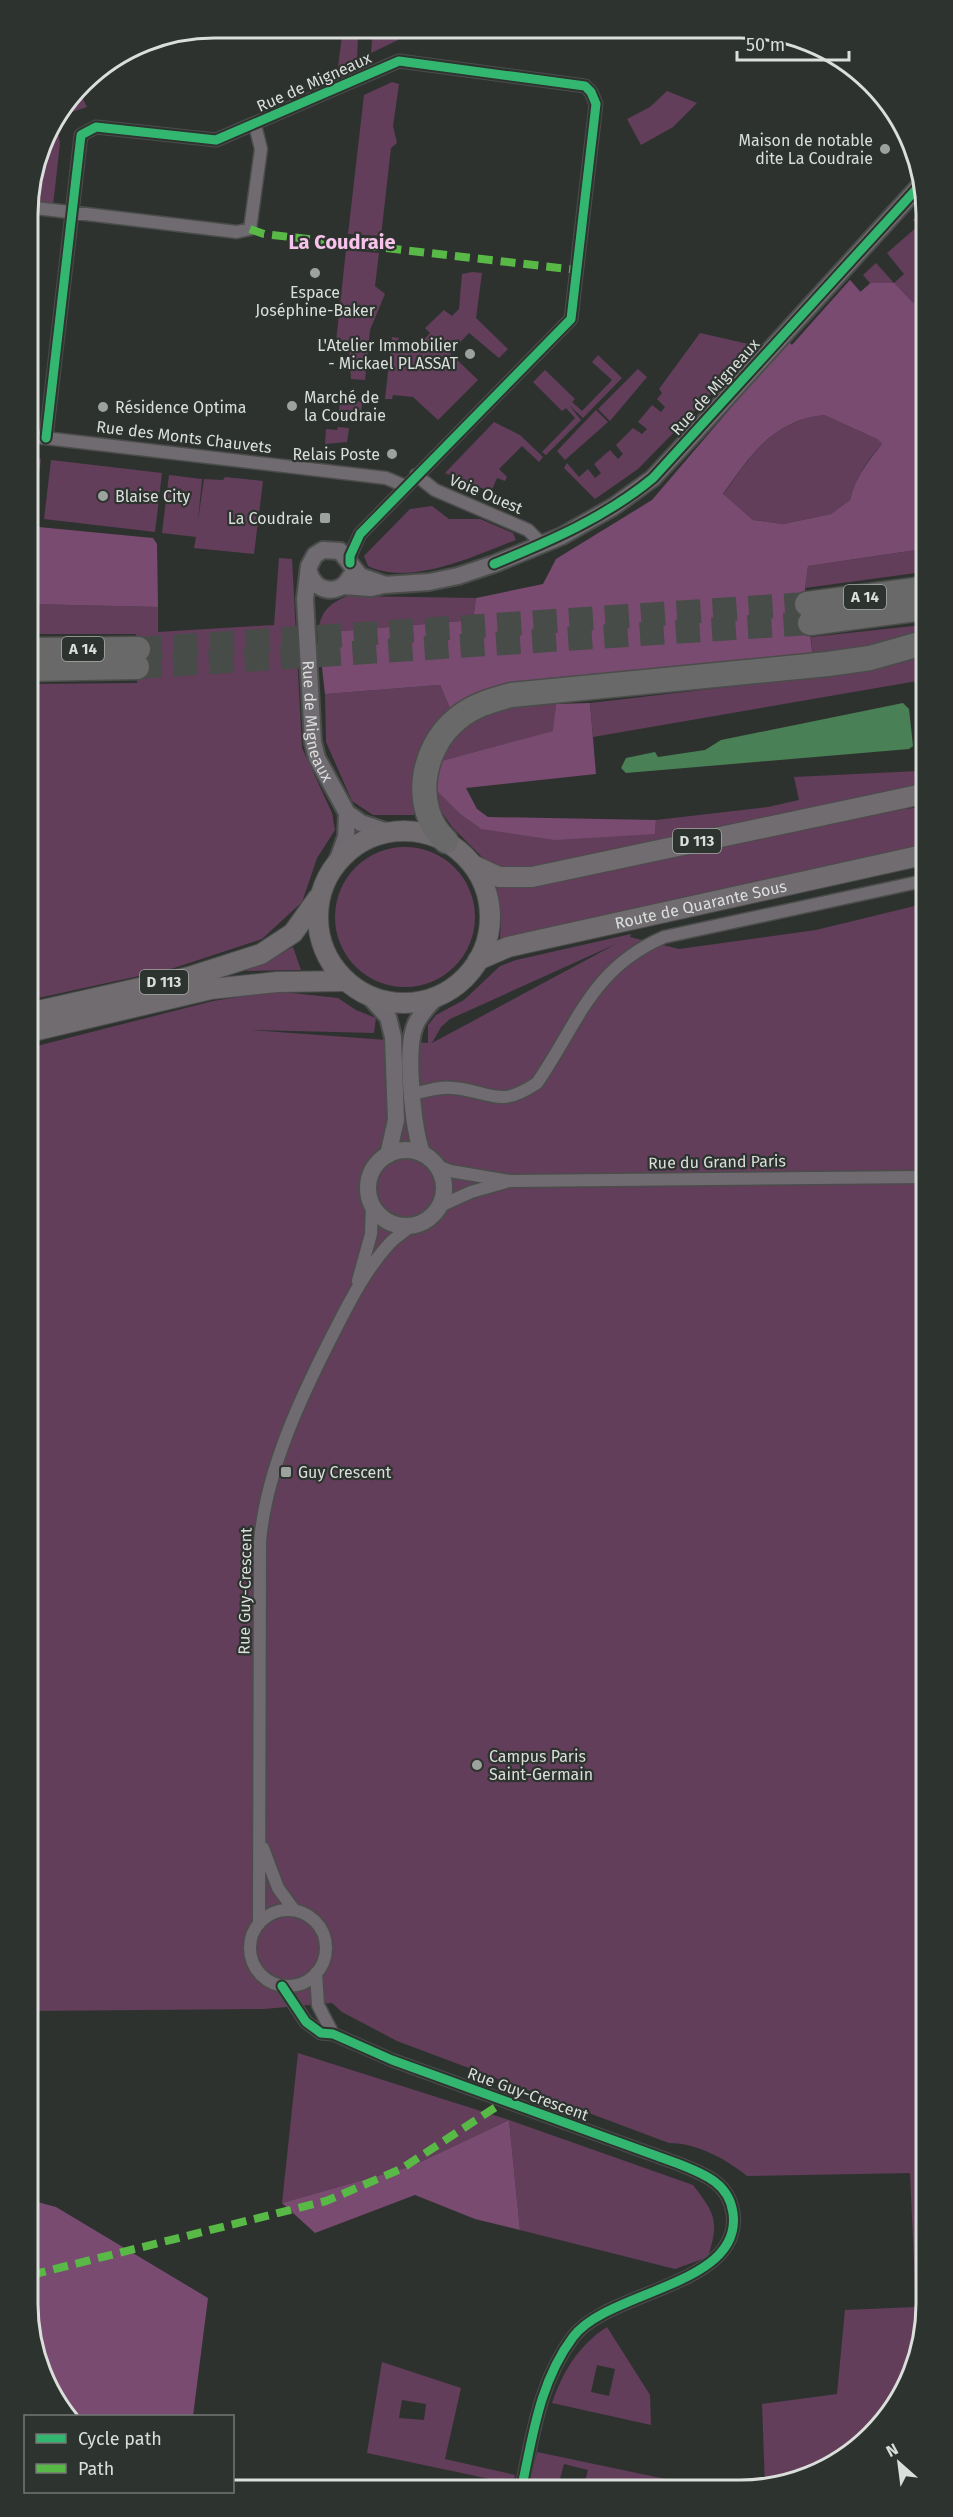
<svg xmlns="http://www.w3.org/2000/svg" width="953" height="2517" viewBox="0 0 953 2517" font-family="'Fira Sans',sans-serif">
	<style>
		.green { fill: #623e5a; fill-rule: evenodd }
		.forest { fill: #794b70; fill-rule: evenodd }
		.water { fill: #4a8055 }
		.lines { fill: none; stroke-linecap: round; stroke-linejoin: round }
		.motorway-tunnel { stroke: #484c49; stroke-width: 24; stroke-dasharray: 24 12; stroke-linecap: butt }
		.minor-casing { stroke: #4b4d4b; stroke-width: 15 }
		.tertiary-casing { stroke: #4b4d4b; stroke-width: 20 }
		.primary-casing { stroke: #4b4d4b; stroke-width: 22 }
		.motorway-casing { stroke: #4b4d4b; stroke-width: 27 }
		.minor { stroke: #706b70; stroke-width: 12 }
		.tertiary { stroke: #706b70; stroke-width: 16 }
		.primary { stroke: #706c70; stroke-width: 20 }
		.motorway { stroke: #6a696a; stroke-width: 24 }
		.quiet { stroke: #58b947; stroke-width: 8; stroke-dasharray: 15 8; stroke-linecap: butt }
		.cycleway-casing { stroke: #2d332e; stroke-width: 13 }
		.cycleway { stroke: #33b770; stroke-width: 9 }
		.poi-dot { fill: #9ea29f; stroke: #2d332e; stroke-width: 2 }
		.labels { text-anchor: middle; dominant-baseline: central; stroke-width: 4.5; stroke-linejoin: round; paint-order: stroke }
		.shield { fill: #2d332e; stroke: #a7aba8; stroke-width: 1.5 }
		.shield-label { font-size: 15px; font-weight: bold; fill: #dbdfdc }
		.street-label { font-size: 16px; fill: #dbdfdc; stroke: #2d332e }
		.poi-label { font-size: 16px; fill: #dbdfdc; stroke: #2d332e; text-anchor: start }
		.quarter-label { font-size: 20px; font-weight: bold; fill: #f8c3eb; stroke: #2d332e }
		.rim { fill: none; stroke: #dbdfdc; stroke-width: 3 }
	</style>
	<rect width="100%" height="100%" fill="#2e322f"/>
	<path class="green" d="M373,28h32l-7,12 -27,13z
		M342,35l16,1 -1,23 -19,8z
		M392,82l7,2 -6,42 4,17 -6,5 -10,88 -33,-2 16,-139z
		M78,89l9,18 -30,10z
		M667,91l30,12 -24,24 -32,18 -14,-26 23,-12z
		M55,119l5,24 -7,63 -26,-3 19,-72z
		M922,210l1,200 -131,-65 58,-65 11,12 9,-9 -7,-8 13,-12 18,20 10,-9 -17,-21 31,-27 -5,-6z
		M346,250l33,3 -4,33 10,8 -15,36 -5,50 -14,-1 -2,-30 -14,2z
		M472,272l10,1 -6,45 32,31 -9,9 -30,-25 -19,20 28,27 -40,40 -25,-23 -20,-2 -1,4h-7l7,-62 7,1 -1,5 21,2 11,-12 -5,-5 19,-18 8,6 7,-7 3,-35z
		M700,333l53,12 -29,36 -86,88 -43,30 -31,-31 3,-5 12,14 9,-8 7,9 6,-5 -7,-9 16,-14 8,9 5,-5 -7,-9 17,-17 9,6 5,-5 -9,-7 14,-17 9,7 4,-5 -8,-8 5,-6 -3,-4z
		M598,355l24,23 -39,40 -14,-13 12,15 -35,35 -4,-3 33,-34 -9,-10 -4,3 -29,-29 12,-12 30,29 -3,3 10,9 30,-31 -20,-18z
		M638,369l9,8 -37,44 -12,-12z
		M351,400l11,2 -1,13 -23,2 2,-15 11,1z
		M596,410l12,12 -43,38 -8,-9z
		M824,415l53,24 5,5c-15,16 -27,35 -32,56l-19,14 -48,10 -30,-4 -30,-25c27,-39 50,-75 101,-80z
		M494,422l26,13 23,22 -4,5 -17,-16 -23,23 8,8 -2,4 -8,-3 -6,14 -46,-19z
		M338,427l11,1 -2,14 -22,2 1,-15 11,1z
		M28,457l13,2 -6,49h-7z
		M51,460l111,13 -7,59 -111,-13z
		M169,475l33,4 -4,42 6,-42 19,1 2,-3 38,4 -9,73 -60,-6 2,-11 -34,-4z
		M432,506l17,13h31l33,14 3,7c-41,15 -104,47 -148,26l-4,-10 46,-47z
		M923,549v23l-118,16 3,-22z
		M279,558l13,1 10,189 30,65 3,17 -18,28 -15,44 -40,37 -91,30 -142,31 -1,-316 109,-1 -1,-49h-108v-30l130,3v25l116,-7z
		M347,596l129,2 -3,22 -155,13c2,-20 10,-29 29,-37z
		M923,625v11l-110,23 -2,-22z
		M923,655v25l-330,57 -3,-34 284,-33z
		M440,685l12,28 -37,57 -1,45h-41l-21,-14 -26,-59 -1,-48z
		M556,704l-2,27 -113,30c5,-9 10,-21 17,-29 23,-27 65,-25 98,-28z
		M923,766v23l-411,83 -25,-10 -35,-35 -14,-20 -4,-19 26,26 21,15 174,5 1,-14 112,-13 31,-7 -5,-23 124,-6z
		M923,807v42l-423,90 1,-23 -5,-29h33l365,-77z
		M335 917a70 70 0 1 1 140 0a70 70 0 1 1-140 0Z
		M923,904l3,1412c-5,19 -7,40 -14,58 -20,52 -90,112 -147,112l-3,-82 75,-10 8,-84 71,-3 -6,-134 -163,3c-21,-17 -50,-33 -78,-33l-272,-102 -55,-29 -10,-9 -68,6 -234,2 -1,-963 184,-47 61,-10 64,7 18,12 20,8 -2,15 -124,-3 178,13v-18l8,-10 28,-15 36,-34 16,-6 115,-26 -1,3 49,12 137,-19zM616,944l-184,99 9,-16 9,-8z
		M293,947l8,23 -56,1z
		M298,2053l211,67 184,65c23,30 26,36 15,72l-33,12 -155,-39 -11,-110 -97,46 -130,37z
		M607,2327l43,68 1,30 -99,-22c11,-32 27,-58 55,-76zM597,2365l18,4 -6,27 -18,-4z
		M382,2362l79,26 -16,71 70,16 -2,9 -146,-31zM402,2400l24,4 -2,16 -25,-2z
		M537,2452l138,29 23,5h-114l4,-16 -24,-6 -4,15 7,2 -2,5h-36z"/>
	<path class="forest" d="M850,280l10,12 11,-9h23l18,19 11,5v242l-115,17 -3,22 8,71 -361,54 -12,-28 -115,9 -7,-61 155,-13 3,-22 67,-14 13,-25 96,-59 136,-159 4,4zM824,415l53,24 5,5c-14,17 -27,34 -32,56l-19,14 -48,10 -30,-4 -30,-26c27,-38 50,-74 101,-79z
		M28,526l125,12 4,6 1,63 -130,-3z
		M590,703l6,71 -130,14 11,21 11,8 168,3 -1,14 -100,6 -74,-11 -21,-15 -26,-26 7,-27 112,-30 3,-27z
		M509,2120l11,110 -45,-11 -60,-24 -100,38 -33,-30 130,-37z
		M30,2200l26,7 152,91 -15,118h-126l-15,-19 -21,-56z"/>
	<path class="water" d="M903,703l6,6 4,37 -4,3 -283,24 -5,-5 5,-10 29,-6 3,5 47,-7 16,-10z"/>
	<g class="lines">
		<path class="motorway-tunnel" d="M138,649l669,-45
			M137,667l673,-44"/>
		<g class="minor-casing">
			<path id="minor" d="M27,207l210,25 13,-3 11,-80 -6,-24
				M28,436l358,42 19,8
				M46,438l35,-303 15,-8 120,13 183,-79 186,25 6,6 5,12 -25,215 -211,215 -10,22v7
				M416,475l19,15 93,40 14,14
				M413,1094c13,-3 27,-8 41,-6 39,4 44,21 83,-5 42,-61 54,-114 127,-146l259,-56
				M438,1166l12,5 60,10 414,-4
				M440,1206l31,-14 35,-10
				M358,1281l13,-47 1,-30
				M263,1848l15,40 16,22
				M250 1948a38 38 0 1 1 76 0a38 38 0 1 1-76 0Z
				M259,1924l1,-382c6,-71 40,-143 72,-206 17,-33 33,-66 58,-93 6,-6 14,-11 21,-17
				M316,1973l2,32 15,29
				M282,1986l24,36 15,11 12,1 59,26 287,104c25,10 50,19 54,49 10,73 -125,77 -160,124 -33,44 -40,97 -51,149"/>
		</g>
		<g class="tertiary-casing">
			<g id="tertiary">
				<path d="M309,572c6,20 30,25 41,5"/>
				<path id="s1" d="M383,584l-23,-8 -20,-25 -17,-1 -8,5 -6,11 -4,33 8,143 4,16 30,55 14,10 27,9"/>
				<path d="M343,586l28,2 13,-3 45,-3 29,-6 36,-12 68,-28 51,-29 40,-29 26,-28 243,-267"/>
				<path d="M337,862l9,-25 1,-24"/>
				<path d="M368,995l20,22 5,20 3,83 -8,35"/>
				<circle cx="406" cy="1188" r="38"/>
				<path d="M422,1153c-9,-25 -17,-103 -7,-127 4,-11 14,-21 22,-30"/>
			</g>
		</g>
		<g class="primary-casing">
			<g id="primary">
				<circle cx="404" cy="917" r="86"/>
				<path d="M473,865l26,12h33l391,-83"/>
				<path id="s2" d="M478,960l30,-13 22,-5 393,-87"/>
				<path d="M29,1013l160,-36 72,-23 32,-21 25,-35"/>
				<path d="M29,1032l182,-43 66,-7 69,-1"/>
			</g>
		</g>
		<g class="motorway-casing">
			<path id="motorway" d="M807,604l116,-15
				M810,623l113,-15
				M28,650l110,-1
				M28,669l109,-2
				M446,841c-35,-32 -25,-93 11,-122 15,-13 35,-19 54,-24l317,-31 42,-6 53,-15"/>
		</g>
		<use href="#minor" class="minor"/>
		<use href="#tertiary" class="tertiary"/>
		<use href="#primary" class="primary"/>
		<use href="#motorway" class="motorway"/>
		<path class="quiet" d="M250,229l14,5 313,36
			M31,2275l295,-74 75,-32 104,-68"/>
		<g class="cycleway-casing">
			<path id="cycleway" d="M46,438l35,-303 15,-8 120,13 183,-79 186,25 6,6 5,12 -25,215 -211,215 -10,22v7
				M494,564c56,-23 112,-47 159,-86l269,-295
				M282,1986l24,36 15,11 12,1 59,26 287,104c25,10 50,19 54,49 10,73 -125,77 -160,124 -33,44 -40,97 -51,149"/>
		</g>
		<use href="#cycleway" class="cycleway"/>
	</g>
	<g class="poi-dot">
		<circle cx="885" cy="149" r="6"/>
		<circle cx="315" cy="273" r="6"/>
		<circle cx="470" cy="354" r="6"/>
		<circle cx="292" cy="406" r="6"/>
		<circle cx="103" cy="407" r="6"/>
		<circle cx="392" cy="454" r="6"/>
		<circle cx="103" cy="496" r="6"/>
		<rect x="319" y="512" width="12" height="12" rx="3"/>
		<rect x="280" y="1466" width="12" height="12" rx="3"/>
		<circle cx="477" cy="1765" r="6"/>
	</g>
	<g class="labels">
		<g class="shield">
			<rect x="844" y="585" width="42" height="24" rx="4.5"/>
			<rect x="62" y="637" width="42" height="24" rx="4.5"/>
			<rect x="673" y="829" width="48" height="24" rx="4.5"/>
			<rect x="140" y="970" width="48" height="24" rx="4.5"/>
		</g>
		<g class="shield-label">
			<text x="865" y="597">A 14</text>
			<text x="83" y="649">A 14</text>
			<text x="697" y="841">D 113</text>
			<text x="164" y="982">D 113</text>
		</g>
		<g class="street-label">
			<text transform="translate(314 82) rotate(-24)">Rue de Migneaux</text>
			<text transform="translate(715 387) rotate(-48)">Rue de Migneaux</text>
			<text transform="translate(184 437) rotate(7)">Rue des Monts Chauvets</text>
			<text transform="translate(486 494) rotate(23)">Voie Ouest</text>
			<text stroke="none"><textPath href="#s1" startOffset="252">Rue de Migneaux</textPath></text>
			<text stroke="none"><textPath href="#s2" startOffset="230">Route de Quarante Sous</textPath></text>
			<text transform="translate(717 1162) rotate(-1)">Rue du Grand Paris</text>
			<text transform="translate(245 1591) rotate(-89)">Rue Guy-Crescent</text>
			<text transform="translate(528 2094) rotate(20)">Rue Guy-Crescent</text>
		</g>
		<g class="poi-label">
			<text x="873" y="140" text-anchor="end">Maison de notable<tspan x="873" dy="18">dite La Coudraie</tspan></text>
			<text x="315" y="292" text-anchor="middle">Espace<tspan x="315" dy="18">Joséphine-Baker</tspan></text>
			<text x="458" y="345" text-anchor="end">L'Atelier Immobilier<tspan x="458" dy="18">- Mickael PLASSAT</tspan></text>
			<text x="304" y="397">Marché de<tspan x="304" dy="18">la Coudraie</tspan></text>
			<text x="115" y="407">Résidence Optima</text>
			<text x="380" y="454" text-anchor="end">Relais Poste</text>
			<text x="115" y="496">Blaise City</text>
			<text x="313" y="518" text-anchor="end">La Coudraie</text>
			<text x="298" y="1472">Guy Crescent</text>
			<text x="489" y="1756">Campus Paris<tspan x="489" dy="18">Saint-Germain</tspan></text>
		</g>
		<g class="quarter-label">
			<text x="342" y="242">La Coudraie</text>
		</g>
	</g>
	<path d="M0 0H953V2517H0ZM214 38H740A176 176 0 0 1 916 214V2304A176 176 0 0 1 740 2480H214A176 176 0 0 1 38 2304V214A176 176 0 0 1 214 38Z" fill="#2d332e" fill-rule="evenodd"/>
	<path class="rim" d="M214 38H740A176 176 0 0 1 916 214V2304A176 176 0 0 1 740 2480H214A176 176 0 0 1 38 2304V214A176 176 0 0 1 214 38Z"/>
	<rect x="24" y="2415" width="210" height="78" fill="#2d332e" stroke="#737874" stroke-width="1.5"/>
	<rect x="36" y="2434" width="30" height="9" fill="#33b770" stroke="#737874" stroke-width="1.5"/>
	<text x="78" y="2445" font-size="18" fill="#dbdfdc">Cycle path</text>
	<rect x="36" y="2464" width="30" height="9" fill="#58b947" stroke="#737874" stroke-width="1.5"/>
	<text x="78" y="2475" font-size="18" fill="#dbdfdc">Path</text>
	<g transform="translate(899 2463) rotate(332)" stroke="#2d332e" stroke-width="4.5" paint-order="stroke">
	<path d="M0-4.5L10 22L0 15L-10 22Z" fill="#dbdfdc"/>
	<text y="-9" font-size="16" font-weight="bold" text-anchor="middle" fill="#dbdfdc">N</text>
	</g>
	<path d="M737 51v9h112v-9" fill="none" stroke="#dbdfdc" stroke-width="3"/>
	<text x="746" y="51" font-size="18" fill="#dbdfdc" stroke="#2d332e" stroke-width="4.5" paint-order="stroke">50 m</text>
</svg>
